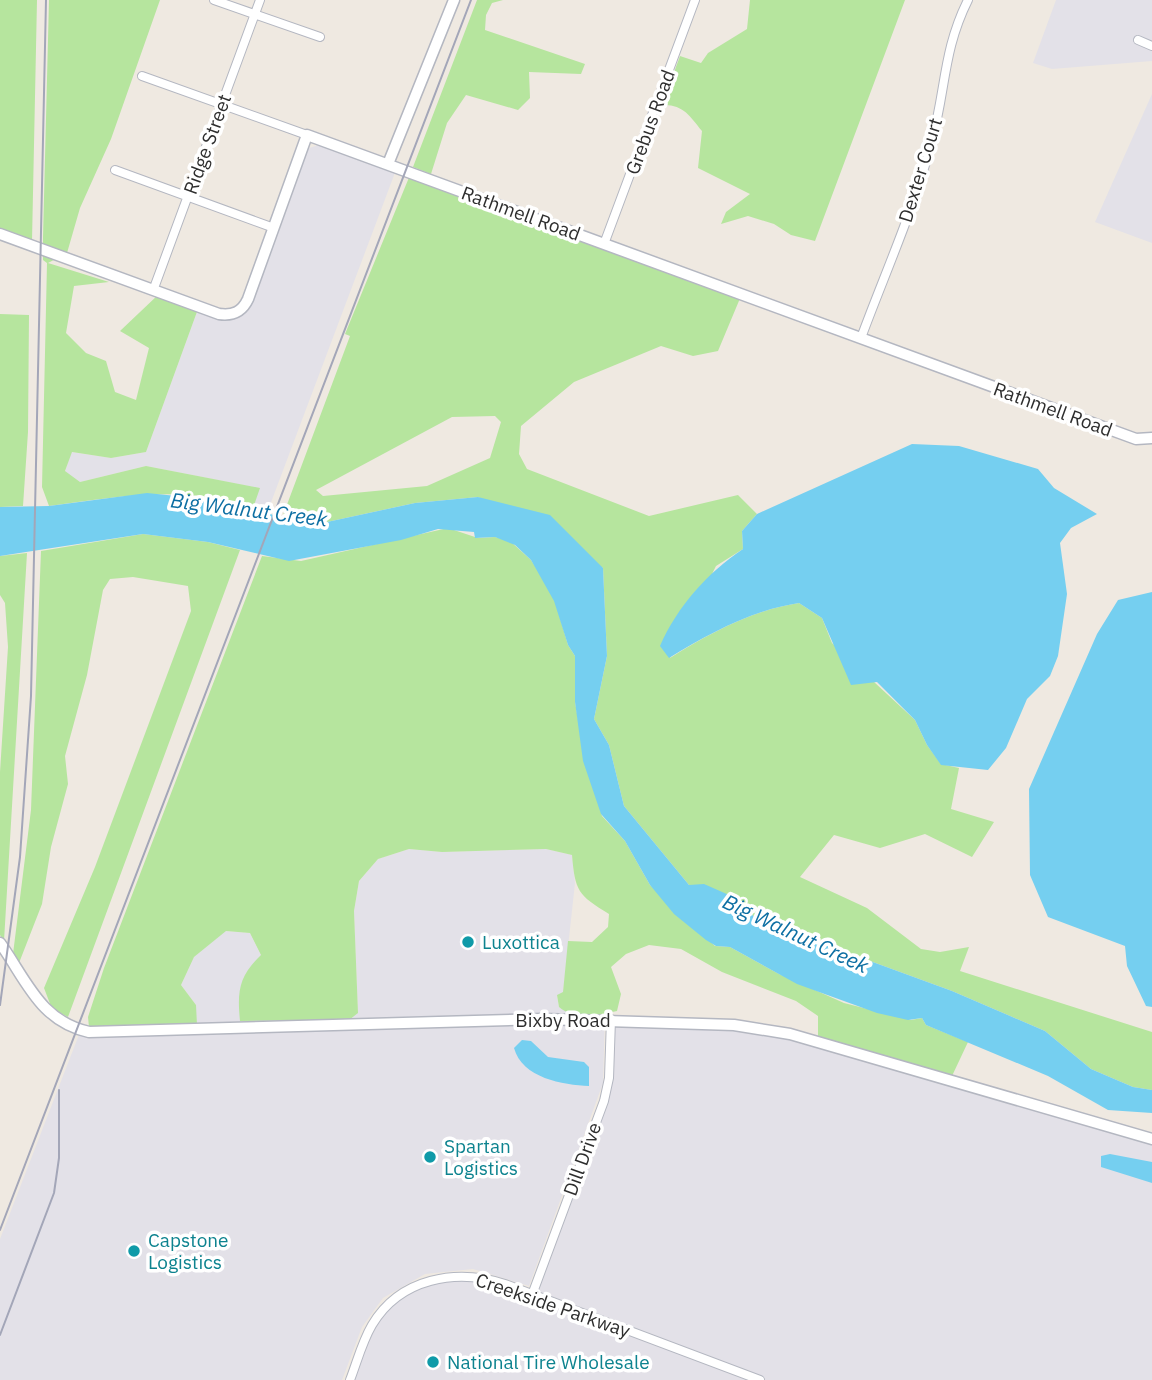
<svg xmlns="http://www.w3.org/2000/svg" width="1152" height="1380" viewBox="0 0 1152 1380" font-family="'IBM Plex Sans',sans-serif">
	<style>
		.industrial { fill: #e3e1e8 }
		.green { fill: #b6e59e; fill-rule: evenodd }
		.water { fill: #75cff0 }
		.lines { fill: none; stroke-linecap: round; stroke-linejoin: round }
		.street-casing { stroke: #b4b7c1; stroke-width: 10 }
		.secondary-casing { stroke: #b4b7c1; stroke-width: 13 }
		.street { stroke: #fff; stroke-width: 8 }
		.secondary { stroke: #fff; stroke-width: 10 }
		.rail { stroke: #a3a6b8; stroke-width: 2 }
		.culture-dot { fill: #0f9aa8; stroke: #fff; stroke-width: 2.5 }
		.labels { text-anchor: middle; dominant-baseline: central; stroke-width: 7; stroke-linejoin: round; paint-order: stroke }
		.street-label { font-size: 19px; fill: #2e2e2e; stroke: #fff }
		.culture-label { font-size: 19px; fill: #0d838f; stroke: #fff; text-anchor: start }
		.water-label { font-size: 21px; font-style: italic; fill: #0d6fa3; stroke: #fff }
	</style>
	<rect width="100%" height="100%" fill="#efe9e1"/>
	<path class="industrial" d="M1056,0h96v61l-100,8 -19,-6z
		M1152,94v149l-57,-21z
		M322,144l74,26 -129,343 -14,-5 6,-20 -113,-22 -66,16 -15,-10 6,-20 40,6 35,-6 52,-143 46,2 62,-162z
		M409,849l33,3 104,-3 26,6 3,28 -12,110 -6,3 2,11 18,8 28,-1 -2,69 -74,203 -56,-17 -48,5 -42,24 -21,29 -20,53h-342v-141l80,-207 116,-27 -15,-20 13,-28 31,-26 25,2 11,22 97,58 -4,-102 5,-30 19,-22z
		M611,1019l139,7 402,113v241h-802l14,-39 32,-42 30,-18 40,-6 65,19 73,-193z"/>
	<path class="green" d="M0,0h37l-5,241 -32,-12z
		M49,0h111l-49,139 -31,69 -13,45 -19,10 61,19 -35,4 -8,47 20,20 20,8 9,31 21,8 13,-52 -29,-17 39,-37 39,15 -52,143 -35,6 -39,-6 -7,19 15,11 66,-16 114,22 -7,20c-65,-24 -138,-11 -204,-2l-7,-19 5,-224 -4,-3v-23z
		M477,0h26l-11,3 -6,12 -1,15 100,34 -4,10 -52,-2 1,26 -12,12 -52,-15 -19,28 -16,51 -18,-7z
		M750,0h155l-90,241 -24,-6 -17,-11 -26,-8 -27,8 5,-12 24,-18 -52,-26 4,-37c-12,-15 -19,-27 -40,-26l18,-49 21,7 7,-10 39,-24z
		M410,175l331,121 -23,55 -25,5 -32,-10 -87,36 -53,44 -2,28 8,15 122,47 89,-21 19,19 -15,17 1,18 -27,17 -46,92c40,-25 82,-48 129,-55l23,15 10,25 83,77 12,25 14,19 18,4 -8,41 43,13 -22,35 -47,-23 -45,14 -46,-13 -34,42 67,31 54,41 19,3 29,-5 -9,24 192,61v58l-19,-3 -42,-18 -46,-38 -93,-40 -194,-71 -29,-25 -40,-10 -65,-79 -15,-61 -15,-26 13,-63 -4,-88 -125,-71 -63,6 -88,19 -45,-4 68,-182 -5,-2zM495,416l6,6 -11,36 -63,28 -104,10 -7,-6 136,-73z
		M0,314l29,1 -1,117 -5,74 -23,1z
		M448,528l30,10 17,-1 15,4 21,19 11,17 13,24 13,44 7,11v46l7,41 20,73 23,25 25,44 65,61 15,1 49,27 65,29 67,17 11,-2 4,7 42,17 -16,34 -134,-38v-22l-22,-15 -74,-29 -41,-23 -32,-4 -23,9 -15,13 10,27 -4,17c-18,4 -43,9 -58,-4l-2,-12 6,-3 5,-51 24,1 16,-15 1,-13c-31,-19 -34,-23 -37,-59l-26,-6 -104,3 -33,-3 -31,10 -19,22 -5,30 4,102 -9,7 -109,1c-3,-30 -1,-45 21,-66l-11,-22 -24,-2 -32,26 -13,28 15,20 1,20 -108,2 -1,-10 16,-49 158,-412 39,5z
		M143,534l65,8 32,8 -172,467 -16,-8 -8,-21 51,-121 96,-256 -3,-25 -55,-9 -23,2 -7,11 -16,85 -22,81 3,28 -17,63 -9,57 -23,59 -6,-9 18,-144 10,-259z
		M27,553l-23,388 -4,-6v-163l8,-125 -3,-44 -5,-8v-39z"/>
	<path class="water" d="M912,444l47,2 79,23 16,19 43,26 -26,14 -11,15 7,51 -9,62 -8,20 -23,23 -21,49 -18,22 -47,-5 -14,-20 -12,-25 -38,-38 -26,3 -29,-67 -23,-15c-47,7 -89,30 -130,55l-9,-12c17,-39 48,-74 83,-97l-1,-18 15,-17z
		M147,493l89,9 46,16 45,4 88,-19 63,-6 72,18 53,53 4,88 -13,63 15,26 15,61 65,79 15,-1 25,11 29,25 194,71 93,40 46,38 42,18 19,3v23l-44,-3 -60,-34 -122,-51 -4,-7 -14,2 -31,-7 -80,-29 -67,-37 -14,-1 -10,-6 -32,-26 -24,-29 -25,-44 -24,-27 -18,-53 -8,-59v-46l-7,-11 -14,-44 -23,-41 -16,-15 -20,-8 -20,1 -1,-6 -36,-3 -37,11 -112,21 -81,-19 -65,-8 -143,22v-49l49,-1z
		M1152,592v415l-6,-1 -19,-40 -2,-20 -77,-29 -18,-42 -1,-86 68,-155 21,-34z
		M522,1040l9,1 17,16 36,5 5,5v19c-26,-1 -67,-8 -75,-38z
		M1110,1154l42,8v21l-51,-16v-11z"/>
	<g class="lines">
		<g class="street-casing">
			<path id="street" d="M214,0l106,37
				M1138,40l14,6
				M142,76l165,59
				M115,170l159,58
				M604,244l91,-244
				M154,288l106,-288
				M861,338c24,-65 54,-131 71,-198 14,-51 11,-90 36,-140
				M532,1295l72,-194 5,-23 2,-59
				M350,1380c7,-18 12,-38 22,-55 28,-47 84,-57 133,-41l255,96"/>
		</g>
		<g class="secondary-casing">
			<path id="secondary" d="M388,164l66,-164
				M0,234l219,80c14,2 23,-2 29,-15l59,-164 829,304 16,-1
				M0,943c27,38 40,78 89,89l454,-13 191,6 56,9 362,105"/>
		</g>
		<use href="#street" class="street"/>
		<use href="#secondary" class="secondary"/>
		<path class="rail" d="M0,1005l20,-148 11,-161 15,-696
			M0,1230l471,-1230
			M0,1335l54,-142 5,-35v-68"/>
	</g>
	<g class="culture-dot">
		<circle cx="468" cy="942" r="7"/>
		<circle cx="430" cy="1157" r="7"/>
		<circle cx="134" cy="1251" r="7"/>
		<circle cx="433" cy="1362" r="7"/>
	</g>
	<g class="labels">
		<g class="street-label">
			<text transform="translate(650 122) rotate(-70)">Grebus Road</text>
			<text transform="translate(207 144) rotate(-70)">Ridge Street</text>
			<text transform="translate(920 170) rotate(-73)">Dexter Court</text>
			<text transform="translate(521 213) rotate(20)">Rathmell Road</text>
			<text transform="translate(1053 409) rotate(20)">Rathmell Road</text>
			<text x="563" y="1020">Bixby Road</text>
			<text transform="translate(582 1159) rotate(-70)">Dill Drive</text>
			<text transform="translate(553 1305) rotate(19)">Creekside Parkway</text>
		</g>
		<g class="culture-label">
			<text x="482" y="942">Luxottica</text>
			<text x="444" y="1146">Spartan<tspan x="444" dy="22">Logistics</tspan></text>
			<text x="148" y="1240">Capstone<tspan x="148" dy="22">Logistics</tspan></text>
			<text x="447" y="1362">National Tire Wholesale</text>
		</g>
		<g class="water-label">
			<text transform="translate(249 509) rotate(7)">Big Walnut Creek</text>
			<text transform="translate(796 933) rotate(25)">Big Walnut Creek</text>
		</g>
	</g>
</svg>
